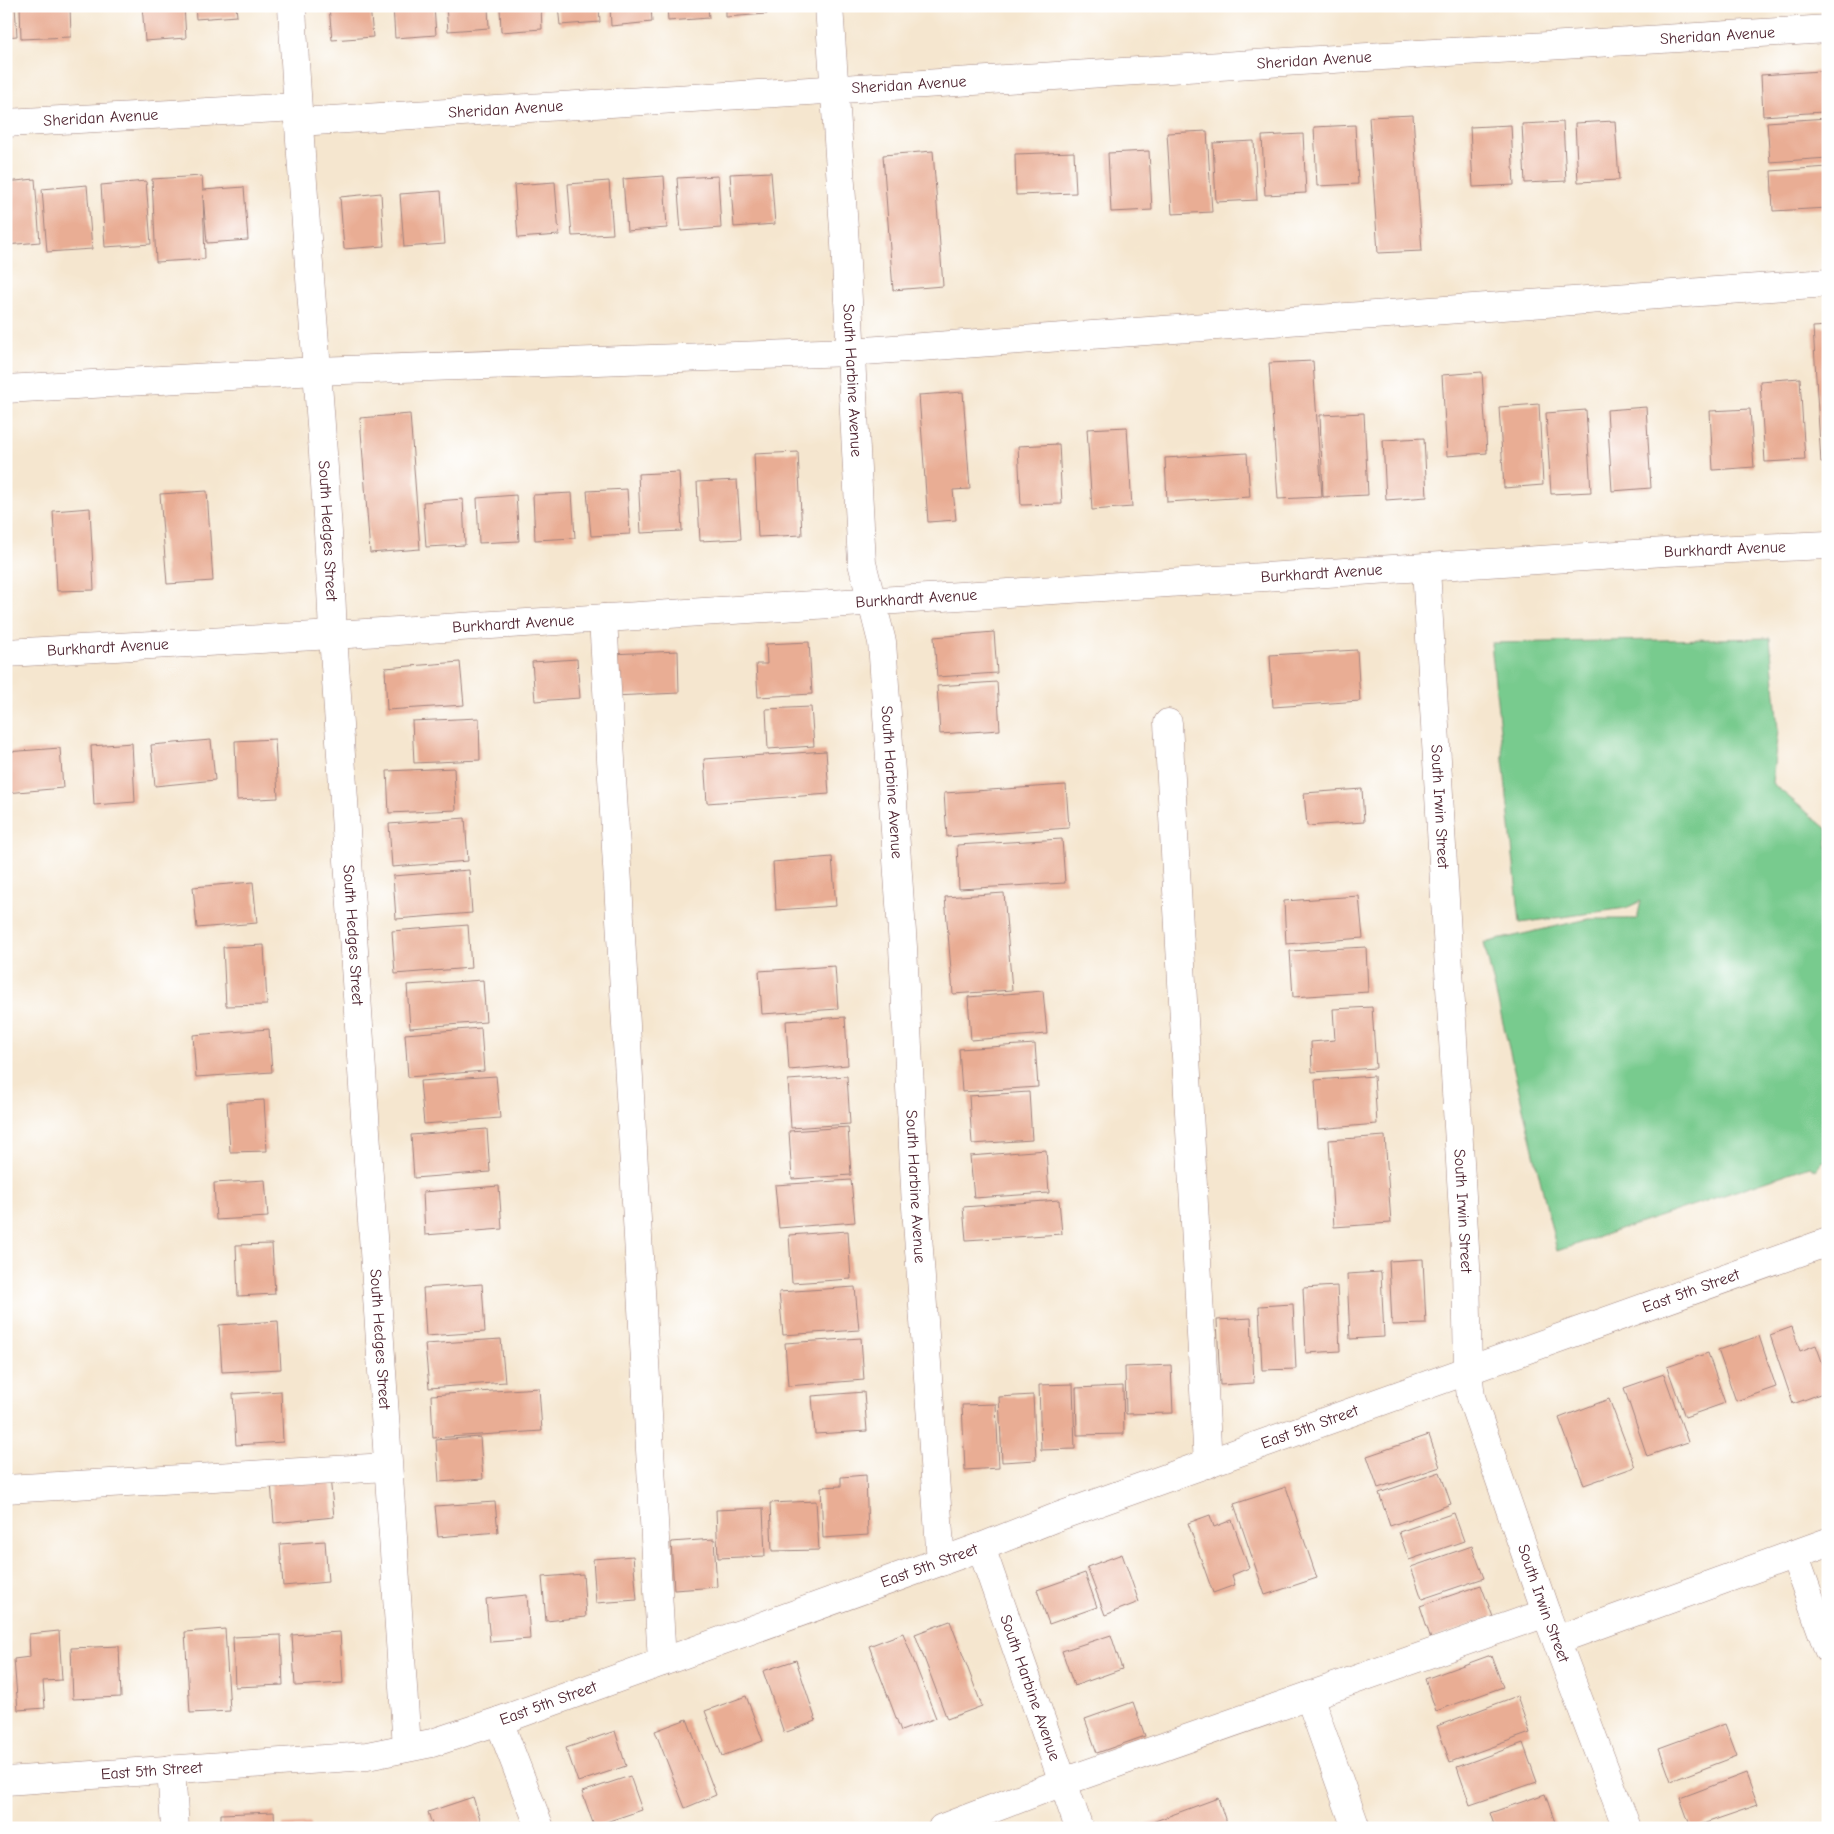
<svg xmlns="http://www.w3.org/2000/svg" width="1834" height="1834" viewBox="0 0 1834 1834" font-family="'Comic Neue',sans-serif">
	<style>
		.green { fill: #78cb8e; stroke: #61755c }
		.building { fill: #e9ad94 }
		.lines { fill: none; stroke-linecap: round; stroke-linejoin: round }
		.minor-casing { stroke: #a0827d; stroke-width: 29 }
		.minor { stroke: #fff; stroke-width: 28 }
		.labels { text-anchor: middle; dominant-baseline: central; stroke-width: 5; stroke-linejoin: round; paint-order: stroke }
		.street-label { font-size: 16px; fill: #4a1f2b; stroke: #fff }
	</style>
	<rect width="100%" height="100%" fill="#fff"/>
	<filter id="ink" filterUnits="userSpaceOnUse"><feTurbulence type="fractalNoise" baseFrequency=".02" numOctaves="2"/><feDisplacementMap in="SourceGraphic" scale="10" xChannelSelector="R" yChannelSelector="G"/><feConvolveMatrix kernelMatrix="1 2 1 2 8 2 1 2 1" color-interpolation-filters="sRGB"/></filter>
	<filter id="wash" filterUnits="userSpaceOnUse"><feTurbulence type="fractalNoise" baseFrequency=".0096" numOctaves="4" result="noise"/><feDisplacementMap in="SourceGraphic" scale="20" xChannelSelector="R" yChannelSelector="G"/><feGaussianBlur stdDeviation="1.12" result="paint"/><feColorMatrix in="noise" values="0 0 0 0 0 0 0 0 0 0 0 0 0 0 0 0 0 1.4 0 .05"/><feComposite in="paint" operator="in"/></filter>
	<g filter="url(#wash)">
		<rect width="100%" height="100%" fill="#f5e6cf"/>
		<path class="green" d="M1770,638l8,92 -6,53 56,47v330l-6,2 -6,8 -6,-4 -253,85 -73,-308 104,-24h49l4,-18 -15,7 -106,15 -29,-280z"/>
		<g id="blocks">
			<path class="building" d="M6,6h9l2,30 -11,1z
				M20,6h50l1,31 -50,2z
				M142,6h42l2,32 -41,3z
				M195,6h41l1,10 -41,3z
				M329,6h41l3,31 -41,3z
				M393,6h41l2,29 -41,3z
				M446,6h42l1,22 -41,3z
				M500,6h41l1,23 -41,3z
				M558,6h41l1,16 -40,3z
				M610,6h41l1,16 -41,4z
				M667,6h41l1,12 -41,3z
				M726,6h41v8l-41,3z
				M1820,71l3,41 -60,4 -2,-41z
				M1413,115l9,136 -44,2 -9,-136z
				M1827,118l1,40 -58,4 -3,-40z
				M1615,121l4,59 -41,2 -3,-59z
				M1563,122l3,59 -41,2 -3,-59z
				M1355,125l3,59 -41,2 -3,-59z
				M1511,125l3,60 -41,2 -3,-60z
				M1207,131l5,81 -40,2 -5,-81z
				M1303,134l3,59 -41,2 -3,-59z
				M1254,141l3,59 -41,2 -3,-59z
				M933,151l10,135 -50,4 -10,-135z
				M1149,151l3,59 -41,2 -3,-59z
				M1074,152l2,41 -60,2 -1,-41z
				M1828,167v41l-55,3 -2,-40z
				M771,172l4,52 -41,3 -4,-53z
				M202,176l1,14 41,-3 4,53 -41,3 -4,-48 2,64 -49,3 -4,-83z
				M664,176l3,52 -40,3 -4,-52z
				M718,176l3,52 -40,3 -4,-53z
				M35,179l5,63 -34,3v-63z
				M146,181l5,63 -46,3 -4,-62z
				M609,181l4,53 -41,2 -4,-52z
				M555,182l4,53 -41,3 -4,-53z
				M87,185l5,64 -45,3 -5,-63z
				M441,191l4,53 -41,3 -4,-53z
				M381,193l3,53 -40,3 -4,-52z
				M1828,326v137h-7l-8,-136z
				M1313,361l9,136 -44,2 -9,-136z
				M1482,372l5,81 -40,3 -5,-81z
				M1800,378l5,82 -40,2 -5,-81z
				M963,392l7,97 -17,1 3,30 -28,2 -9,-127z
				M1539,404l4,81 -39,3 -5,-81z
				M1646,407l5,81 -39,3 -5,-81z
				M1750,409l4,58 -41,3 -3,-59z
				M1586,410l5,82 -40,2 -5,-81z
				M1364,413l4,82 -45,2 -3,-82z
				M410,414l10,135 -50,4 -10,-135z
				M1127,427l5,80 -40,3 -5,-81z
				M1424,438l3,59 -41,3 -3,-60z
				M1059,444l3,60 -41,1 -3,-59z
				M798,452l4,83 -44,2 -4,-83z
				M1247,453l3,44 -83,5 -2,-44z
				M679,472l3,59 -41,2 -3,-59z
				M737,480l4,59 -41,2 -3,-59z
				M627,489l3,45 -39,2 -4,-45z
				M207,491l6,90 -46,3 -7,-90z
				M572,493l3,45 -40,2 -2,-45z
				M516,495l3,46 -40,2 -2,-45z
				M463,499l2,46 -39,2 -3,-45z
				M90,508l4,82 -37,1 -4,-80z
				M994,632l3,41 -60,4 -3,-40z
				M809,642l3,52 -54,3 -2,-33h11l-1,-20z
				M1357,650l3,51 -87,6 -3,-52z
				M678,651l1,42 -66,3 -2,-42z
				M577,659l3,39 -45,3 -3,-39z
				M460,662l4,43 -77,5 -2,-42z
				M997,682l3,48 -60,4 -3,-48z
				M811,707l3,39 -46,3 -2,-40z
				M479,718l1,42 -66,3 -2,-42z
				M275,739l3,59 -41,2 -2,-59z
				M211,740l4,40 -60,6 -4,-41z
				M132,743l3,59 -41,3 -3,-59z
				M60,748l3,40 -57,5v-41z
				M826,751l3,43 -122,9 -3,-44z
				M454,768l2,42 -67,3 -2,-42z
				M1066,785l3,43 -122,9 -3,-44z
				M1362,789l2,33 -57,4 -3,-33z
				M465,818l3,43 -76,6 -3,-43z
				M1062,839l3,44 -106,6 -2,-44z
				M832,857l4,49 -60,4 -3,-48z
				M469,870l3,43 -76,6 -3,-43z
				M253,882l4,41 -60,5 -4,-41z
				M1004,893l8,97 -59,4 -8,-97z
				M1359,896l4,42 -77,6 -2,-43z
				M468,925l3,43 -76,6 -3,-43z
				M264,945l3,60 -41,1 -3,-59z
				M1366,947l2,45 -75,5 -3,-46z
				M835,966l3,43 -76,5 -3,-43z
				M483,980l3,42 -76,6 -3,-43z
				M1043,991l4,43 -76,6 -3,-43z
				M1372,1007l4,61 -64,4 -1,-30 24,-2 -2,-31z
				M845,1017l3,48 -59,5 -3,-49z
				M481,1028l3,43 -76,6 -3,-43z
				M269,1029l3,43 -76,5 -3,-42z
				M1035,1044l3,43 -76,5 -3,-43z
				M496,1076l4,42 -76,6 -4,-43z
				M847,1076l3,48 -59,4 -3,-48z
				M1374,1076l3,48 -59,5 -3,-49z
				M1029,1092l3,48 -60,4 -3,-48z
				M264,1100l3,51 -37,1 -3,-50z
				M848,1127l3,48 -59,4 -3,-48z
				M487,1129l3,43 -76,6 -3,-43z
				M1385,1136l6,87 -57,4 -5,-87z
				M1046,1150l3,43 -75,5 -4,-42z
				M265,1180l3,37 -52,3 -2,-37z
				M851,1180l4,42 -76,6 -4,-43z
				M499,1186l3,43 -77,6 -2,-43z
				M1059,1200l3,34 -96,6 -3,-33z
				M848,1231l3,48 -59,4 -3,-48z
				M272,1244l3,50 -37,2 -2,-51z
				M1423,1259l3,65 -34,1 -3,-64z
				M1381,1272l3,65 -34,2 -3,-65z
				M482,1284l3,48 -59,4 -3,-48z
				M1337,1286l3,65 -34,2 -3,-65z
				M855,1287l4,43 -76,5 -4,-43z
				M1293,1304l3,65 -34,1 -3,-64z
				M1251,1318l3,65 -34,2 -3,-65z
				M278,1321l3,48 -59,3 -3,-47z
				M1792,1327l8,24 16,-6 12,33v13l-35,13 -23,-69z
				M1759,1336l17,51 -40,14 -18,-51z
				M861,1338l3,42 -76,6 -3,-43z
				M501,1339l4,43 -76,6 -4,-44z
				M1708,1353l17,50 -40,14 -18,-50z
				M1171,1365l2,48 -47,1 -1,-47z
				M1664,1374l24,68 -41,14 -23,-68z
				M1073,1384l2,65 -34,1 -2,-65z
				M1123,1386l1,48 -47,1 -1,-47z
				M539,1388l3,43 -109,7 -2,-43z
				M281,1391l2,51 -47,3 -3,-51z
				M864,1392l3,39 -52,3 -3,-38z
				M1033,1395l3,65 -34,2 -3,-65z
				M1609,1399l26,68 -51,18 -25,-67z
				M996,1404l3,64 -34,2 -3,-65z
				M1429,1435l11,32 -62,21 -11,-32z
				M480,1437l3,42 -44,3 -3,-42z
				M1440,1472l11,32 -61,22 -11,-33z
				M866,1475l2,60 -45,3 -2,-51 20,-1v-9z
				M330,1477l4,40 -60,6 -3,-41z
				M1286,1487l31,91 -52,17 -31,-91z
				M816,1501l3,49 -47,1 -2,-48z
				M495,1502l3,30 -60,5 -3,-31z
				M763,1508l2,48 -47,2 -2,-48z
				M1454,1513l10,28 -55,19 -10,-28z
				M1210,1515l4,12 18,-7 17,48 -17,7 3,10 -22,8 -25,-70z
				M714,1539l3,48 -43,3 -3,-48z
				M325,1541l3,41 -45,4 -3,-42z
				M1472,1546l12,32 -62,21 -11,-32z
				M1122,1554l17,48 -34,13 -18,-48z
				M633,1556l4,44 -41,3 -3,-44z
				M1085,1573l12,34 -48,17 -12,-34z
				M583,1574l3,43 -40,4 -4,-44z
				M1481,1585l12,32 -62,22 -11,-33z
				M527,1595l3,44 -40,3 -4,-43z
				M950,1621l32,85 -35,13 -32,-85z
				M225,1629l5,82 -40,2 -5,-81z
				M59,1631l3,49 -19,1 2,27 -27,2 -4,-51 16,-2 -1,-23z
				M340,1632l3,51 -48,3 -3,-51z
				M903,1633l33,85 -35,13 -32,-85z
				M281,1635l2,50 -48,2 -2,-50z
				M1111,1635l11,34 -48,17 -12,-35z
				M119,1646l2,51 -48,2 -2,-51z
				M1491,1655l12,32 -67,24 -11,-32z
				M796,1660l20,61 -32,12 -21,-62z
				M6,1671l4,33h-4z
				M746,1696l17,45 -41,15 -17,-45z
				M1517,1696l13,37 -80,29 -13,-36z
				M1133,1702l12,34 -48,17 -12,-34z
				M687,1719l29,76 -31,13 -30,-77z
				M1725,1724l12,32 -66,25 -12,-33z
				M615,1731l11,35 -48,16 -12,-34z
				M1523,1743l14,39 -67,23 -13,-38z
				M1746,1773l12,32 -67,23 -11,-30z
				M630,1776l12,34 -48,16 -12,-34z
				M1545,1794l12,34h-62l-5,-15z
				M473,1797l10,31h-50l-5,-16z
				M1218,1798l10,30h-92z
				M274,1812l1,16h-54v-14z
				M311,1823v5h-28v-3z"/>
		</g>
	</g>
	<g filter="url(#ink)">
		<use href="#blocks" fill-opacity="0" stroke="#a0827d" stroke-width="1"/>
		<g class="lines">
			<g class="minor-casing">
				<g id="minor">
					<path id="s1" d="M292,6c10,210 33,419 41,629l74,1112"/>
					<path id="s2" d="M829,6l16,238 17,319 20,79 21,305 13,260 25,355"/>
					<path id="s3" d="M298,122l1530,-93"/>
					<path id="s4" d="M6,123l291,-16"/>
					<path d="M6,389l310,-18 534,-19 978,-69"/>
					<path id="s5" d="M1426,568l40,698 2,106 3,25 75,216 81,215"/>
					<path d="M603,618l59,1044"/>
					<path id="s6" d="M6,653l327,-18 1332,-83 163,-7"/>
					<path d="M1168,723l40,741"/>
					<path d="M6,1489l381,-22"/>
					<path id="s7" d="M981,1547l98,281"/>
					<path d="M1794,1554l34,95"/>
					<path d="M1557,1640l271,-98"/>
					<path d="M1309,1696l47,132"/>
					<path d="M499,1721l41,107"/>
					<path d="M171,1769l4,59"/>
					<path id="s8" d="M6,1781l361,-25 65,-13 67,-22 482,-174 76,-30 771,-275"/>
					<path d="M942,1828l121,-46 483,-169"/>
				</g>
			</g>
			<use href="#minor" class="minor"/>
		</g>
	</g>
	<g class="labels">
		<g class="street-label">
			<text stroke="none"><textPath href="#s3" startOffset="1422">Sheridan Avenue</textPath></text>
			<text stroke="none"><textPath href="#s3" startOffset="1018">Sheridan Avenue</textPath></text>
			<text stroke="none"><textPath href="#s3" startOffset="612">Sheridan Avenue</textPath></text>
			<text stroke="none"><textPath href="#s3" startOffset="208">Sheridan Avenue</textPath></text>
			<text stroke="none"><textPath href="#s4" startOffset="95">Sheridan Avenue</textPath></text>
			<text stroke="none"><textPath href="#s2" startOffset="375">South Harbine Avenue</textPath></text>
			<text stroke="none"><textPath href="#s1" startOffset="526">South Hedges Street</textPath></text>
			<text stroke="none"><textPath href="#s6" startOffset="1722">Burkhardt Avenue</textPath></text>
			<text stroke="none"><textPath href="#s6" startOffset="1318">Burkhardt Avenue</textPath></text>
			<text stroke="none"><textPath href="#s6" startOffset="912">Burkhardt Avenue</textPath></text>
			<text stroke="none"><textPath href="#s6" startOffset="508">Burkhardt Avenue</textPath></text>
			<text stroke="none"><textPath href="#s6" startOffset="102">Burkhardt Avenue</textPath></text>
			<text stroke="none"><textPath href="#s2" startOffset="780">South Harbine Avenue</textPath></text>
			<text stroke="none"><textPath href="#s5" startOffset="239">South Irwin Street</textPath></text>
			<text stroke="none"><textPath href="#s1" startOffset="931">South Hedges Street</textPath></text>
			<text stroke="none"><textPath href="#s2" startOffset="1185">South Harbine Avenue</textPath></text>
			<text stroke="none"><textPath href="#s5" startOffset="644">South Irwin Street</textPath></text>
			<text stroke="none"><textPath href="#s8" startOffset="1766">East 5th Street</textPath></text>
			<text stroke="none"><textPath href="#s1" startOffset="1336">South Hedges Street</textPath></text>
			<text stroke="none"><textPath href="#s8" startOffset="1361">East 5th Street</textPath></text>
			<text stroke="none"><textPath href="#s8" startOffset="956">East 5th Street</textPath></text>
			<text stroke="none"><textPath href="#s5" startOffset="1049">South Irwin Street</textPath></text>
			<text stroke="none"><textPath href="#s7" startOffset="149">South Harbine Avenue</textPath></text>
			<text stroke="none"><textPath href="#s8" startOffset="551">East 5th Street</textPath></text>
			<text stroke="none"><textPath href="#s8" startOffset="146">East 5th Street</textPath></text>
		</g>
	</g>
	<rect width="1834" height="1834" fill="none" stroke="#fff" stroke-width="25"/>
</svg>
